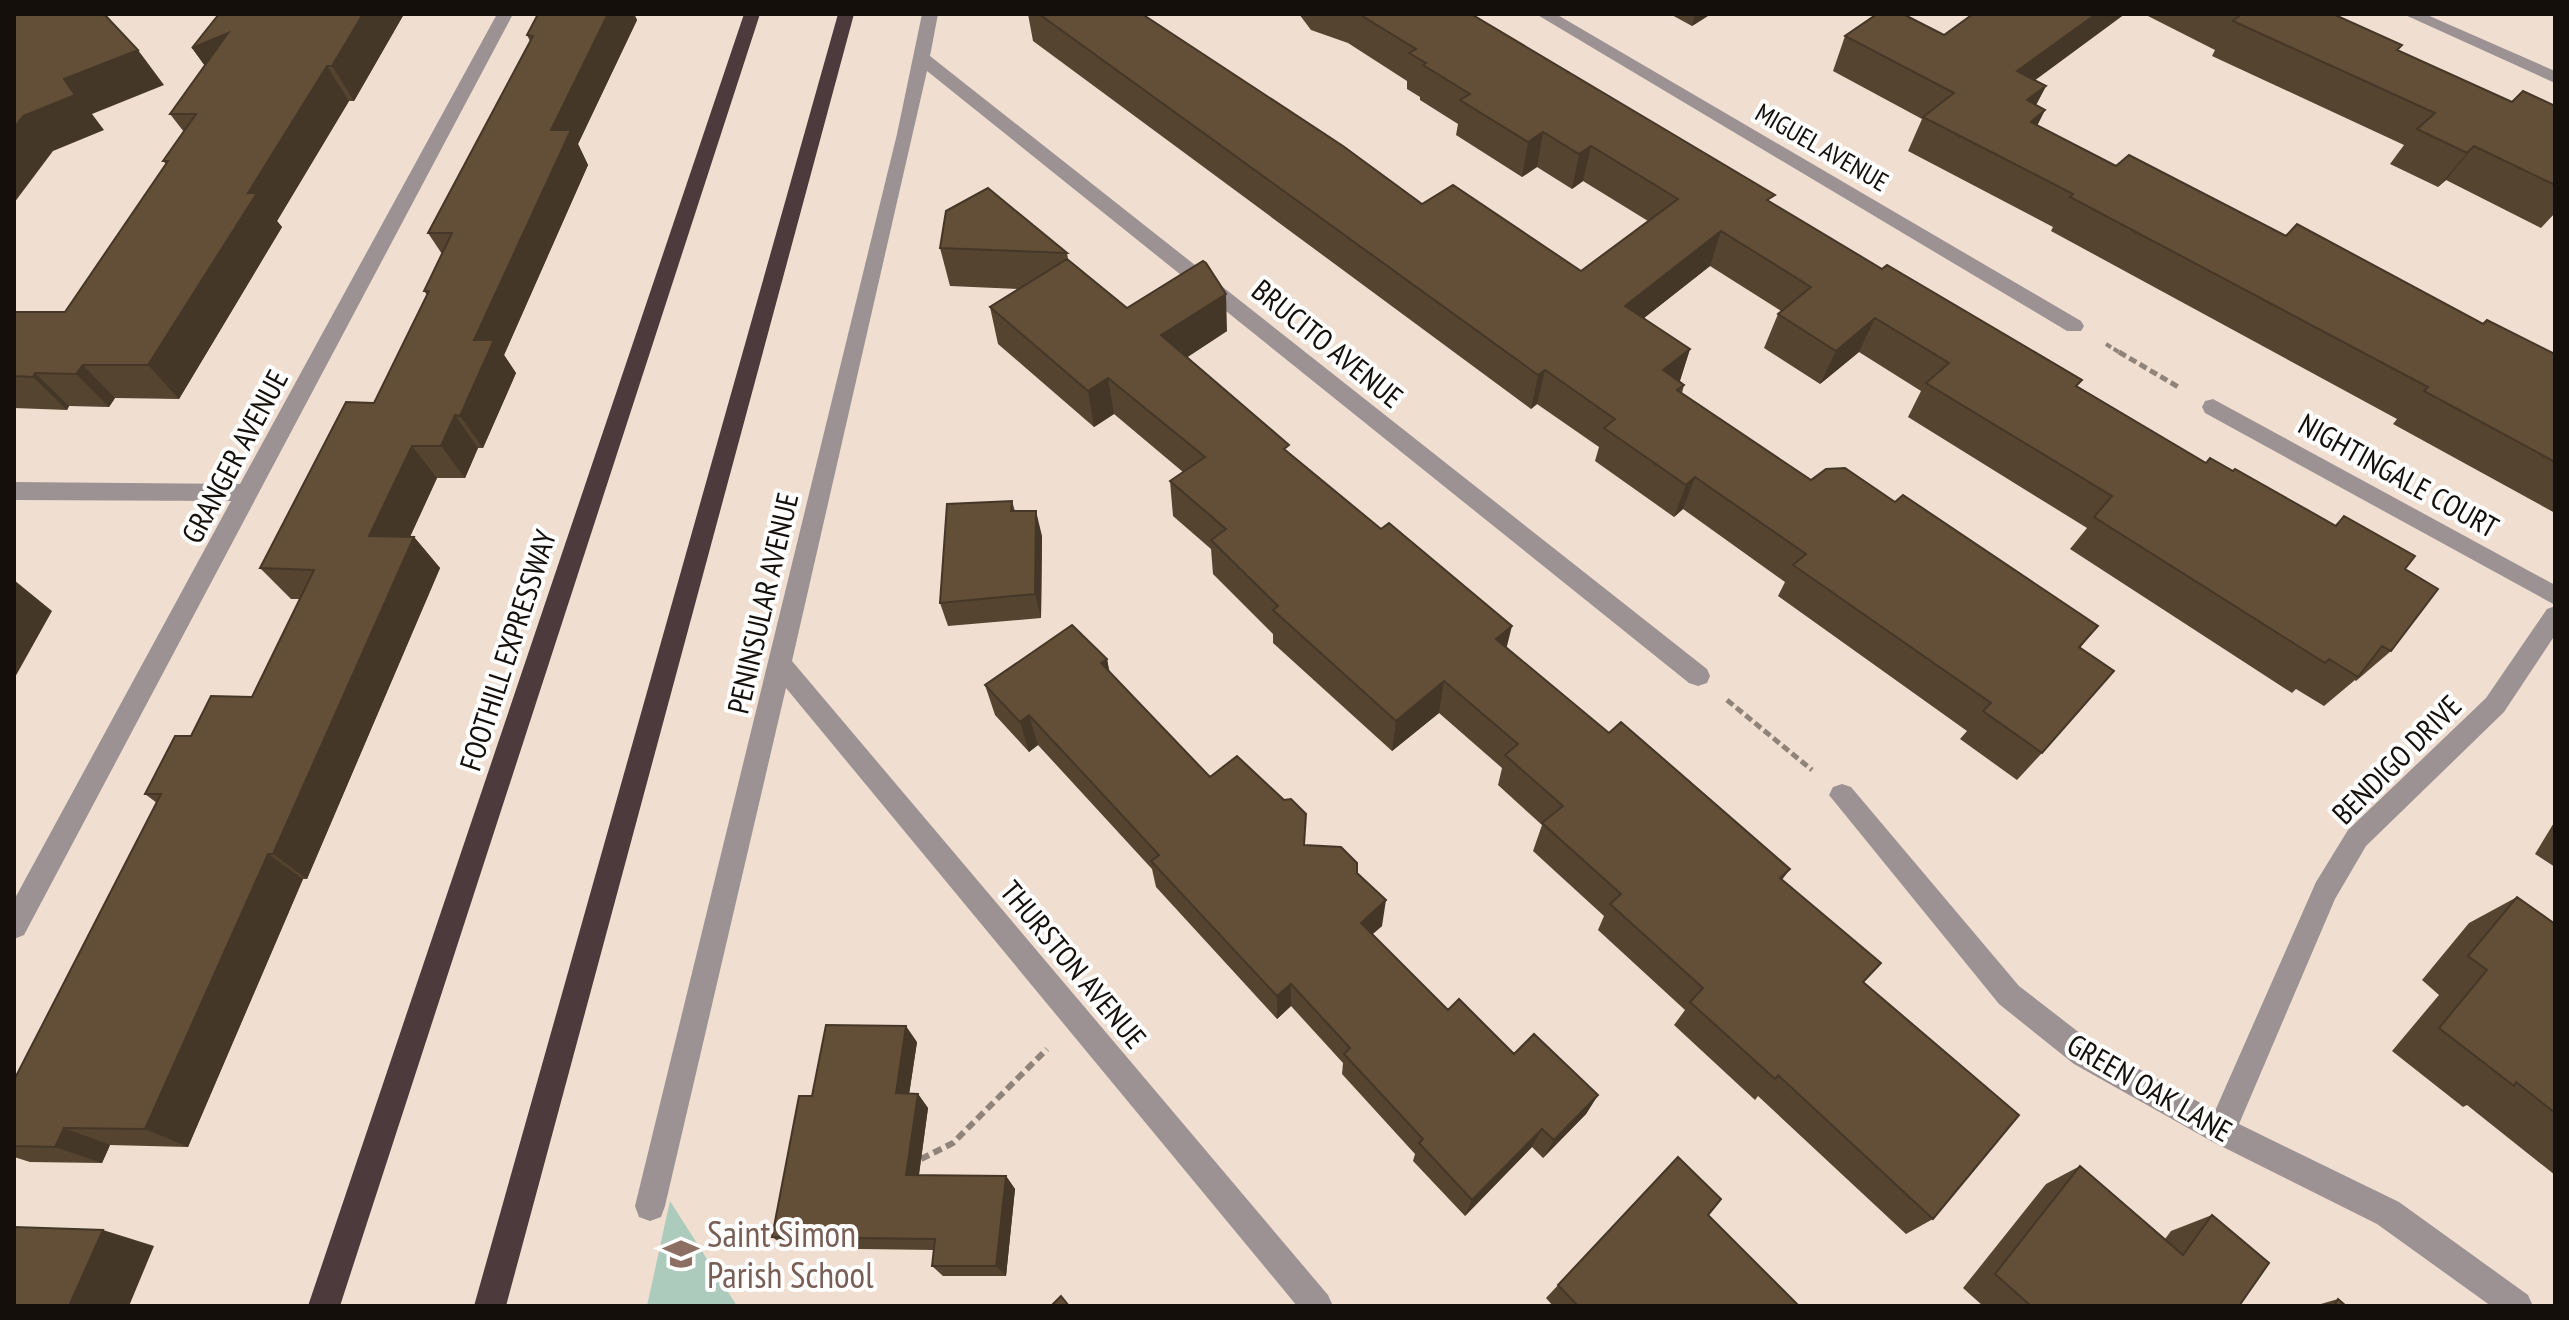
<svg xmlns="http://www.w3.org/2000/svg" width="2569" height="1320" viewBox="0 0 2569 1320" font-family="'PT Sans Narrow',sans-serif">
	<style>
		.green { fill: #accbbc }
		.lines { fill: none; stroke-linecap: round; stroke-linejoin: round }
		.path-far2 { stroke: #90847a; stroke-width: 4; stroke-dasharray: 6 3; stroke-linecap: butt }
		.path-far1 { stroke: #90847a; stroke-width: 5; stroke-dasharray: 8 4; stroke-linecap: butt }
		.path { stroke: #90847a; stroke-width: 6; stroke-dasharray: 9 5; stroke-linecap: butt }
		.minor { fill: #9c9293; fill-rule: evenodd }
		.highway { fill: #4c3a3c; fill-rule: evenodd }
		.wall { fill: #554430 }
		.shaded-wall { fill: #453727 }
		.building { fill: #634f38; stroke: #453727; stroke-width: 2 }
		.labels { text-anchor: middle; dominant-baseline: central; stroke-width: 8; stroke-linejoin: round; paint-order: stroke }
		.far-street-label { font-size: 26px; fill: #140f0a; stroke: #fff }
		.street-label { font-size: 30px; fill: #140f0a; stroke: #fff }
		.near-education-label { font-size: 36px; fill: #785e54; stroke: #fff; text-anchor: start }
	</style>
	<rect width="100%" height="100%" fill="#f0dfd1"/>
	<path class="green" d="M670,1201l67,105h-90z"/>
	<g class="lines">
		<path class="path-far2" d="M2106,344l16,10"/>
		<path class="path-far1" d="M2119,352l61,36
			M1727,700l85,70"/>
		<path class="path" d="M921,1159l32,-16 94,-94"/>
		<path class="minor" d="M497,14h16l-489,921 -10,4v-39l217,-399 -217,-1v-18l226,2z
			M922,14h16l-8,42 777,613 3,7 -3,7 -9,3 -9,-3 -762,-612 -135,590 536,634 5,11h-36l-511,-618 -121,518 -4,11 -11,4 -11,-4 -4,-11 262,-1072z
			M1536,14h20l525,307 3,5 -3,5h-14z
			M2403,14h22l130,57v12z
			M2213,399l342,186v20l-350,-192 -3,-6 3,-6z
			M2555,606v29l-51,77 -138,134 -31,53 -96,225 160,78 129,93 5,11h-42l-114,-82 -166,-83 -137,-77 -75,-60 -170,-209 4,-8 9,-3 9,3 168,199 75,58 121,67 101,-229 32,-52 138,-132 61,-89z"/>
		<path class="highway" d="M744,14h16l-420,1292h-32z
			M838,14h16l-348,1292h-32z"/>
	</g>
	<path class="wall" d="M404,14l-50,87h-5l-72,120 5,6 -103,172 -64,-1 -6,9 -40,-1 -2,4 -53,-2v-96h51l101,-148 -3,-3 21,-29 -14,-18 35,-49 -13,-17z
		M1028,14h114l280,190 159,67 67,-50 -65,-40 -11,8 -35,-22 -15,10 -66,-42 2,-11 -38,-24v-3l-13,-8v-8l-59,-38 -37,-13 -12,-16h172l301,189 434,260 27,8 102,54 9,-9 61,53 -14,82 -35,30 -1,-1 -31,26 -28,-17 -4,4 -222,-144 17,-21 -179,-111 13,-26 -62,-39 -39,32 -56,-36 14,-34 3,-3 -71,-45 -66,52 46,31 -10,32 4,4 -2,8 129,87 84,22 203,124 -18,22 -38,105 -25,27 -57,-41 7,-8 -189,-135 7,-14 -102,-73 -9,8 -79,-56 4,-14 -62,-43 -6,5 -498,-368z
		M1670,14h41l-19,12z
		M2144,14h189l65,37 114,51 43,4v107l-14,15 -95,-48 -8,7 -48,-23 14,-19 -192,-89 3,-6z
		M635,16l2,4 -59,124 10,21 -84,190 12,18 -33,75h-5l-13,30h-28l-27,59h4l26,31 -133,311h-4l-115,268 -78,-2 -8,18 -72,-1 -16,-5v-77l143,-277 -12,-9 46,-58 61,-39 48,-98h-9l-31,-31 114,-165 53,-108 -3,-4 18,-37 -14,-21 102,-192 -3,-6z
		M1845,36l190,44 11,6 -10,19 9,5 -8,15 79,41 170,70 197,88 72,30v159l-162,-89 4,-5 -346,-188 2,-4 -145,-76 14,-32 -89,-48z
		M940,248l127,5 1,6 59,49 100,23 -40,26 102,97 218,194 102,85 181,136 -8,11 81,102 70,237 -27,15 -148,-138 -3,4 -81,-75 11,-15 -87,-80 6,-14 -71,-65 9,-26 -44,-40 4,-17 -63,-55 -47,38 -119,-108v-9l-60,-60 -2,-25 -38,-33 -3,-35 13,-9 -69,-58 -20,13 -96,-83 -8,-37 28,-18 -68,-3z
		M1012,501l3,10 27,25 -1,82 -93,8 -8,-23z
		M1107,659l2,12 101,106 95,68 52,28 25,53 -10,8 76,76 66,44 84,41 -12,19 -43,44 -11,-11 -67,69 -52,-55 2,-7 -73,-80 1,-11 -52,-57 -14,13 -121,-132 -4,-18 -114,-124 -9,7 -34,-37 -10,-30z
		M2555,821v46l-20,-13z
		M2517,897l38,27v251l-88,-70 -4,2 -71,-56 47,-56 -17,-15 47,-57z
		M917,1042l-8,52h9l10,14 -9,67 87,1 9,13 -9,87h-63l-11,-10 2,-16 -146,-2 -16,-11 40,-141z
		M1678,1157l30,58 91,91h-246l-7,-8z
		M2080,1166l85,73 6,-8 41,-16 27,91h-256l-20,-18 83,-104z
		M2338,1299l8,7h-32z"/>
	<path class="shaded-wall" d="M363,14h41l-50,87 -22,-35z
		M608,14h28l-1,2 2,4 -59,124 10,21 -84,190 12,18 -33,75 -23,-32 14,-76 77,-210z
		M1695,14h16l-19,12z
		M2096,14h29l-125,92 17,-35z
		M228,33l-11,50 -25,-35z
		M138,50l26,35 -72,29 12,16 -51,21 -39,52v-75l9,-12 41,-37z
		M327,66l22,35 -72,120 5,6 -103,172 -31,-34 100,-172z
		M2046,86l-18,34 -1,-20z
		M2045,110l-17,34 3,-22z
		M1543,132l-6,35 -15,10 6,-35z
		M1591,146l-8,35 -11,8 7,-35z
		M2474,146l-28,34 -8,7 29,-34z
		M1721,231l-11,35 -94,74 9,-34z
		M1226,294l1,37 -62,41 -4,-37z
		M1875,318l-16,34 -39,32 16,-33z
		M1690,349l-11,34 -16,-13z
		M83,365l32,33 -6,9 -33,-33z
		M1545,370l-8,34 -6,5 7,-34z
		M35,373l34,33 -2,4 -34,-33z
		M1108,378l6,36 -20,13 -6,-36z
		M455,415l23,33 -13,30 -24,-32z
		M412,446l25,32 -41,89 -27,-31z
		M1695,477l-12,32 -9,8 12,-32z
		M1036,511l6,25 -1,82 -6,-24z
		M414,537l26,31 -133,311 -34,-25z
		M14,580l38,31 -38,68z
		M1512,626l-8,32 -8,-19z
		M1107,659l6,31 -12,-27z
		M1444,681l-5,32 -47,38 4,-30z
		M1029,715l9,30 -9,7 -9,-30z
		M268,854l35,25 -115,268 -43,-18z
		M1386,900l-4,26 -24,21 3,-24z
		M1291,984v22l-14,13v-23z
		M906,1026l11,16 -10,66 -11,-15z
		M918,1094l10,14 -11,80 -11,-13z
		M1598,1095l-12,19 -43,44 11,-18z
		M64,1128l46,17 -8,18 -47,-16z
		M1542,1129l-10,18 -67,69 7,-16z
		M1006,1176l9,13 -9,87 -10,-10z
		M103,1230l51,16 -25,60h-60z"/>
	<path class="building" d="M14,14h90l34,36 -74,29 11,16 -52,21 -9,12z
		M219,14h144l-31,52h-5l-79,127h9l-109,172h-65l-7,9 -41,-1 -2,4 -19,-1v-64h51l103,-151h-5l33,-47h-26l58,-81 -36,15z
		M538,14h70l-57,116h20l-97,210h20l-34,76 -5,-1 -14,31h-29l-43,90 45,1 -141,317h-5l-123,275 -81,-1 -9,19 -41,-1v-66l147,-286h-16l30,-58h16l20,-40 41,1 62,-127 -54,-2 86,-166 28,1 55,-112h-5l28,-58h-24l105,-197 -6,-1z
		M1039,14h103l201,132 79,58 31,-19 128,86 97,-72 -87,-53 -12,8 -36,-22 -15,10 -68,-42 10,-6 -47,-29 3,-2 -17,-10 7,-4 -57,-35h112l304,181 -8,5 115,69 5,-4 195,115 -6,6 130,77 4,-5 23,13 2,-2 101,57 8,-10 71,40 -10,13 33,20 -47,62 -9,-5 -24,31 -29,-18 -4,4 -231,-146 18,-21 -186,-113 23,-20 -74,-45 -39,33 -58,-37 33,-27 -90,-56 -96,75 65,43 -27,21 21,15 -7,5 134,90 15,-11 19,-1 50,34 8,-7 195,131 -19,21 35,24 -72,82 -59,-42 8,-8 -198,-138 13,-11 -111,-77 -9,8 -82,-57 11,-9 -70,-49 -7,5z
		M1877,14h26l41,21 29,-21h123l-79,57 29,15 -19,14 18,10 -14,12 85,44 13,-11 157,81 11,-12 186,100 4,-4 68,34v108l-131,-71 4,-4 -358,-190 3,-3 -150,-77 31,-24 -109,-57z
		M2235,14h98l69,31 -5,5 115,52 11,-11 32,15v79l-81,-39 -7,7 -50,-24 18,-16 -202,-92 6,-5z
		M988,188l79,65 -127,-5 6,-37z
		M1067,259l60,49 76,-47 3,2 20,31 -65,41 128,110 -5,4 97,80 8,-6 123,103 -16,13 113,94 12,-11 169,147 -10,9 101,85 -18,19 156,133 -86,104 -155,-144 -3,4 -85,-77 13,-14 -93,-84 11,-10 -79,-71 21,-17 -58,-51 13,-11 -74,-63 -48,40 -123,-111 5,-4 -67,-66 15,-11 -56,-48 35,-24 -97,-79 -20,13 -98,-84z
		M1012,501l-1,10h25l-1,83 -95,9 7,-99z
		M1072,625l35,34 -6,4 109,114 27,-21 47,44 7,-1 15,15 -2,31 37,2 16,16v10l29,27 -25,23 87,87 11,-11 55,55 20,-20 64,61 -44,45 -12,-11 -70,71 -53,-57 4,-4 -79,-85 6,-6 -59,-64 -14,12 -126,-135 8,-6 -130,-140 -9,7 -35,-37z
		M2517,897l38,27v189l-39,-31 -2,4 -75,-58 48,-58 -19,-14z
		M826,1025l80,1 -10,67 22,1 -12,81 100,1 -10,90h-64l3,-27 -163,-2 27,-141h13z
		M1678,1157l43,42 -13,16 91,91h-221l-20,-21z
		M2080,1166l103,89 29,-40 57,48 -30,43h-208l-36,-32z
		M14,1227l89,3 -34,76h-55z
		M1061,1296l8,10h-18z
		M2338,1299l8,7h-12z"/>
	<defs>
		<g id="school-bare" transform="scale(2.76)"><path d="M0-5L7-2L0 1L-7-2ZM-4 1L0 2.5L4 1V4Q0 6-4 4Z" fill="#8d6e63" stroke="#fff" stroke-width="2.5" paint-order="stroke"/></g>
	</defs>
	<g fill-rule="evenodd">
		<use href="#school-bare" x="681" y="1254"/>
	</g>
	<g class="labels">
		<g class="far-street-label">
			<text transform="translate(1822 147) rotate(30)">MIGUEL AVENUE</text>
		</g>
		<g class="street-label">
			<text transform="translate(1328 343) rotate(39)">BRUCITO AVENUE</text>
			<text transform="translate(234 456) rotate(-62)">GRANGER AVENUE</text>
			<text transform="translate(2399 475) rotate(29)">NIGHTINGALE COURT</text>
			<text transform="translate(762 603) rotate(-77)">PENINSULAR AVENUE</text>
			<text transform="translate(507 650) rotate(-72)">FOOTHILL EXPRESSWAY</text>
			<text transform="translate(2396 759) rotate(-45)">BENDIGO DRIVE</text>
			<text transform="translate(1074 964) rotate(50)">THURSTON AVENUE</text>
			<text transform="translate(2150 1087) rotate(30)">GREEN OAK LANE</text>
		</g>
		<g class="near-education-label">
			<text x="707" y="1233">Saint Simon<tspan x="707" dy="41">Parish School</tspan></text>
		</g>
	</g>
	<rect width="2569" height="1320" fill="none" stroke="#140f0a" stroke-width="32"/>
</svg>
